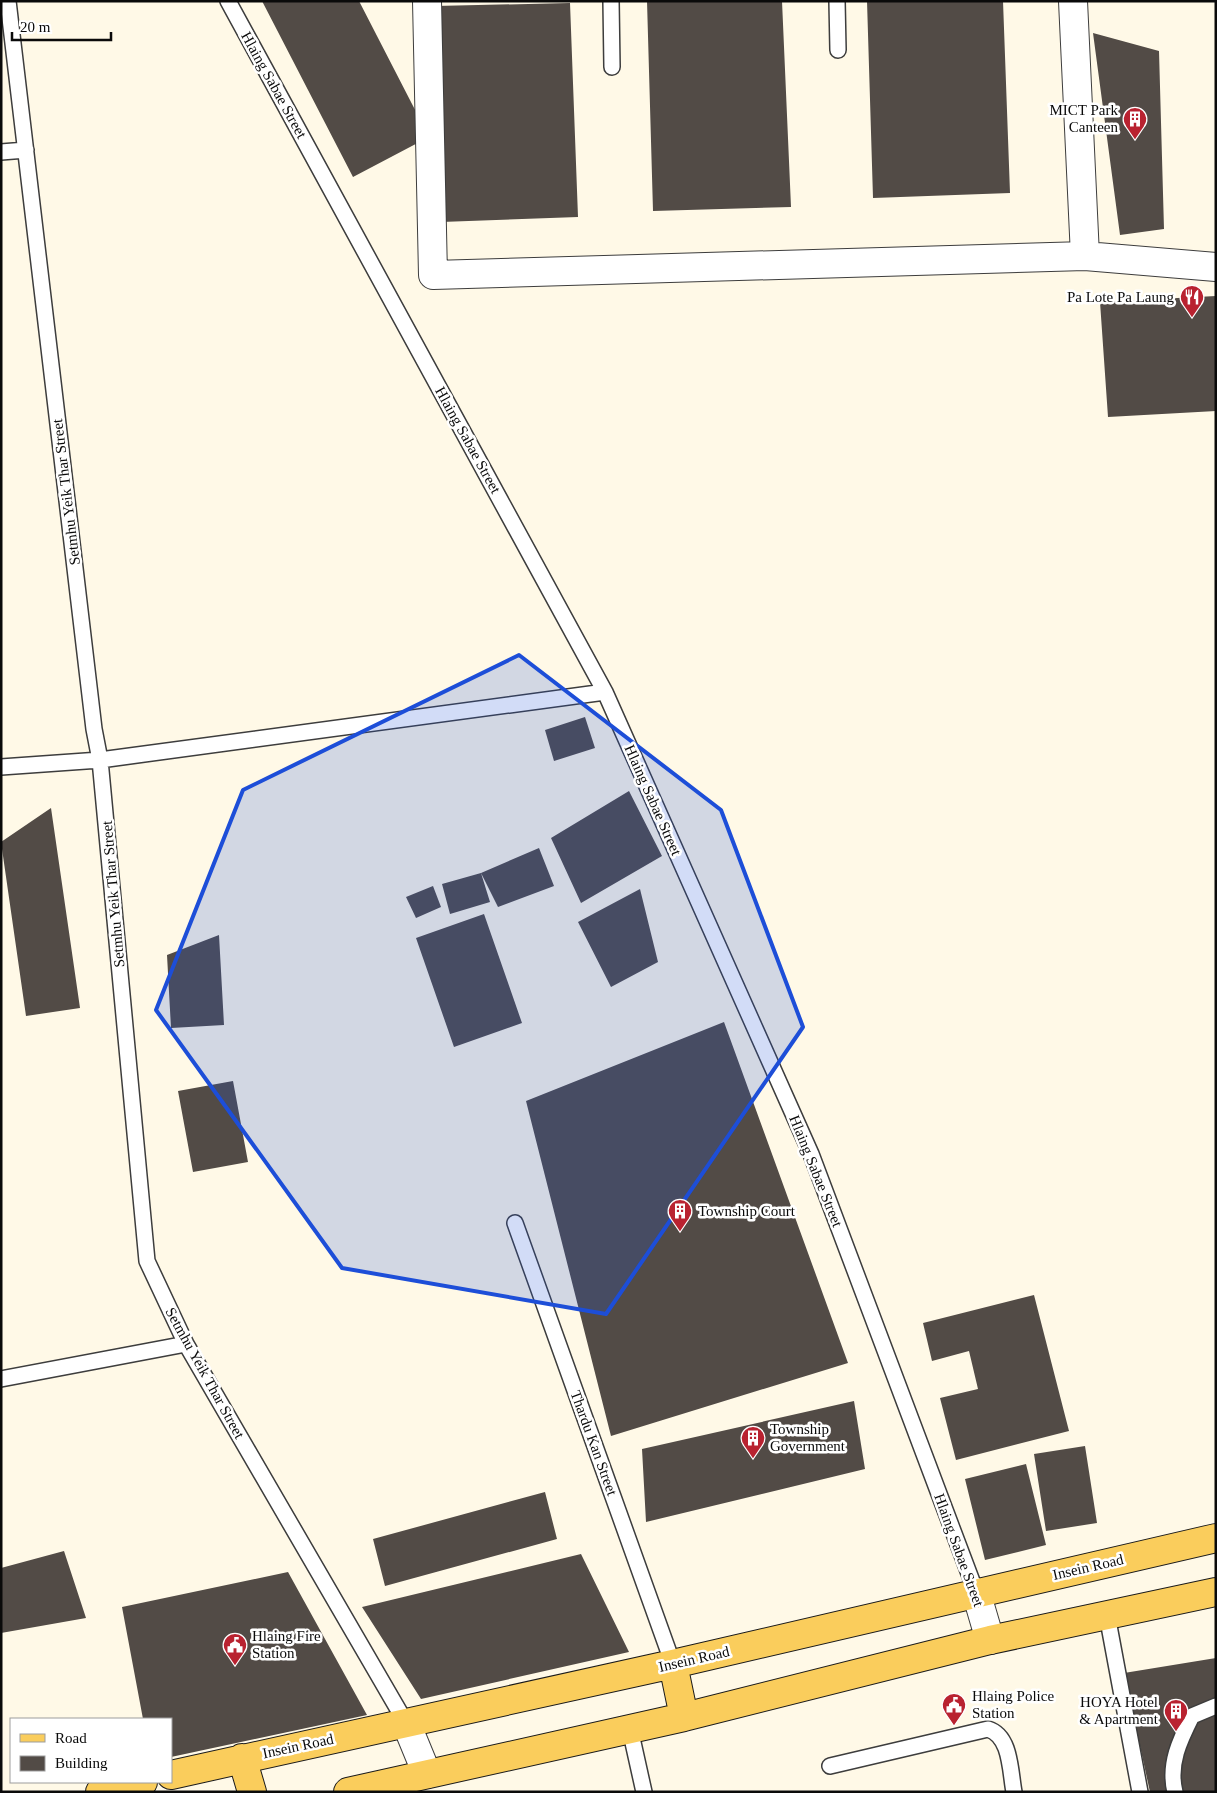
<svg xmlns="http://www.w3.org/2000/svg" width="1217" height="1793" viewBox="0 0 1217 1793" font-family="'Times New Roman',serif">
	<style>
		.building { fill: #524b46 }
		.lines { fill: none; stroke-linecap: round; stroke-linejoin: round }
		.lane-casing { stroke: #3d3d3d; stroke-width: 18 }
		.street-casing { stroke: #3d3d3d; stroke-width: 30 }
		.primary-casing { stroke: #1b1b1b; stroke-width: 30 }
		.lane { stroke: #fff; stroke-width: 15 }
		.street { stroke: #fff; stroke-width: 28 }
		.primary { stroke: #facd5c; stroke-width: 28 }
		.marked { fill: #1d4ed8; fill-opacity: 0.2; stroke: #1d4ed8; stroke-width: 4; stroke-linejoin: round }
		.labels { text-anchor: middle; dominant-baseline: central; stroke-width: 5; stroke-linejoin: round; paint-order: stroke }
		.street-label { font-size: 15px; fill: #0a0a0a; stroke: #fff }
		.poi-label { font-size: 15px; fill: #0a0a0a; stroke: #fff; text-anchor: start }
	</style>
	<rect width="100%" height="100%" fill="#fff9e7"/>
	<path class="building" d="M262,1h97l70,136 -76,40z
		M647,1h135l9,206 -138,4z
		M867,1h136l7,192 -137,5z
		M570,3l8,214 -137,5 -6,-216z
		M1093,33l66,18 5,178 -44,6z
		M1216,296v115l-108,6 -8,-115z
		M585,717l10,31 -41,13 -9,-31z
		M629,791l33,65 -81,47 -30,-65z
		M51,808l29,200 -54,8 -25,-174z
		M539,848l15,38 -56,21 -17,-34z
		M481,873l9,29 -40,12 -8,-30z
		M433,886l8,21 -25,11 -10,-21z
		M640,889l18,73 -47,25 -33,-65z
		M484,914l38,109 -68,24 -38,-109z
		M219,935l5,90 -53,3 -4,-73z
		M724,1022l124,341 -237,73 -85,-335z
		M233,1081l15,81 -55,10 -15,-81z
		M1034,1295l35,136 -113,29 -16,-62 38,-9 -9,-38 -37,10 -9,-38z
		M854,1401l11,68 -219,53 -4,-73z
		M1085,1446l12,77 -51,8 -12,-77z
		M1026,1464l20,81 -61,15 -20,-81z
		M545,1492l12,47 -172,47 -12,-47z
		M64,1551l22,67 -85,15v-65z
		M581,1554l48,98 -208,47 -59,-92z
		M288,1572l79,143 -196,42v-38h-28l-21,-112z
		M1216,1658v134h-66l-26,-119z"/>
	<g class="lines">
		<g class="lane-casing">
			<path id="lane" d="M8,1l86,728 6,31 47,501 39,83 220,379
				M228,1l377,691 206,462 165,438
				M611,1l1,66
				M837,1l1,49
				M1,152l25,-2
				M1,767l99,-7 505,-68
				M515,1223l158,441
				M1,1379l185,-35
				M1107,1615l33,177
				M630,1729l14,63
				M830,1766l158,-37c23,7 22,42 26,63
				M1175,1792c-7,-28 5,-52 17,-76l24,-10"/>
		</g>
		<g class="street-casing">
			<path id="street" d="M427,1l6,274 652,-19
				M1073,1l12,255 131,11
				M976,1592l14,48
				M406,1723l21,51"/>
		</g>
		<g class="primary-casing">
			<path id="primary" d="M673,1664l11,53
				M242,1758l10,34
				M171,1775l502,-111 543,-126
				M100,1792l43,-10
				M348,1792l336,-75 306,-77 226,-48"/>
		</g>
		<use href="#lane" class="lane"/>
		<use href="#street" class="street"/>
		<use href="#primary" class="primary"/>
	</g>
	<path class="marked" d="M519,655l202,155 82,217 -197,287 -264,-46 -186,-258 87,-220z"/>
	<defs>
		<g id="building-pin" transform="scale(1.25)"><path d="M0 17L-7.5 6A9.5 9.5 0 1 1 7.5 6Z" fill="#b92230" stroke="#fff"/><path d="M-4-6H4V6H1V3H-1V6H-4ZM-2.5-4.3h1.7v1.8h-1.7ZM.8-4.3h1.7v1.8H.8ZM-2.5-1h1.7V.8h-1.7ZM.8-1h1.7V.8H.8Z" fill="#fff"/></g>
		<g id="restaurant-pin" transform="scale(1.25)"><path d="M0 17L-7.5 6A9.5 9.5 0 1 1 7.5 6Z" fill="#b92230" stroke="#fff"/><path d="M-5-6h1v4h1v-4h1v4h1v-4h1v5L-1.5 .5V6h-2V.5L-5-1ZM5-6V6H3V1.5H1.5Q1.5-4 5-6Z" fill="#fff"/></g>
		<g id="civic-pin" transform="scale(1.25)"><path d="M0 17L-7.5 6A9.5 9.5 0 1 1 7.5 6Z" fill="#b92230" stroke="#fff"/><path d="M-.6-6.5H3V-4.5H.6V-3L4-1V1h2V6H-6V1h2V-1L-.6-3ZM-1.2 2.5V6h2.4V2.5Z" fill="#fff"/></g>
	</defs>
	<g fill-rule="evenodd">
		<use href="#building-pin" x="1135" y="119"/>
		<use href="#restaurant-pin" x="1192" y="297"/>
		<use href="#building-pin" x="680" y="1211"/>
		<use href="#building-pin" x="753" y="1438"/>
		<use href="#civic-pin" x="235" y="1645"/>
		<use href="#civic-pin" x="954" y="1705"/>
		<use href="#building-pin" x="1176" y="1711"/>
	</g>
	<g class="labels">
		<g class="street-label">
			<text transform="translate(274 85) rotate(61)">Hlaing Sabae Street</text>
			<text transform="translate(468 440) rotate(61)">Hlaing Sabae Street</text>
			<text transform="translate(66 492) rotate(-97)">Setmhu Yeik Thar Street</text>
			<text transform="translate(653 800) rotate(66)">Hlaing Sabae Street</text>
			<text transform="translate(113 894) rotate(-95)">Setmhu Yeik Thar Street</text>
			<text transform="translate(816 1171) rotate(68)">Hlaing Sabae Street</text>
			<text transform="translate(205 1373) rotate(61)">Setmhu Yeik Thar Street</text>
			<text transform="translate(594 1443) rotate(70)">Thardu Kan Street</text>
			<text transform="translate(959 1550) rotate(70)">Hlaing Sabae Street</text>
			<text transform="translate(1088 1567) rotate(-13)">Insein Road</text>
			<text transform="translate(694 1659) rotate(-13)">Insein Road</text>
			<text transform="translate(298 1746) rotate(-12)">Insein Road</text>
		</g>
		<g class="poi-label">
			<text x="1118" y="110" text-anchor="end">MICT Park<tspan x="1118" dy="17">Canteen</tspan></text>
			<text x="1174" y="297" text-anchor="end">Pa Lote Pa Laung</text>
			<text x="698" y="1211">Township Court</text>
			<text x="770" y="1429">Township<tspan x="770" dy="17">Government</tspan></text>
			<text x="252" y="1636">Hlaing Fire<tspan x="252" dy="17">Station</tspan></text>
			<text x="972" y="1696">Hlaing Police<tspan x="972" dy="17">Station</tspan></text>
			<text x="1158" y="1702" text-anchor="end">HOYA Hotel<tspan x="1158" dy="17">&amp; Apartment</tspan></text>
		</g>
	</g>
	<rect width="1217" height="1793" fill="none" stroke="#0a0a0a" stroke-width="5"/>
	<rect x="10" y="1718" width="162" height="65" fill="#ffffff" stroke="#9d9d9d"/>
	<rect x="20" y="1734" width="25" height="8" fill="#facd5c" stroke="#9d9d9d"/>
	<text x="55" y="1743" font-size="15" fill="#0a0a0a">Road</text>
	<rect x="20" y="1756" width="25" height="15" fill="#524b46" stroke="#9d9d9d"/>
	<text x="55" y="1768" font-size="15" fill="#0a0a0a">Building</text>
	<path d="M12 32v8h99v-8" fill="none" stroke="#0a0a0a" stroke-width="2.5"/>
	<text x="20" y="32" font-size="15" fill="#0a0a0a" stroke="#ffffff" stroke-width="4" paint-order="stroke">20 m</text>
</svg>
